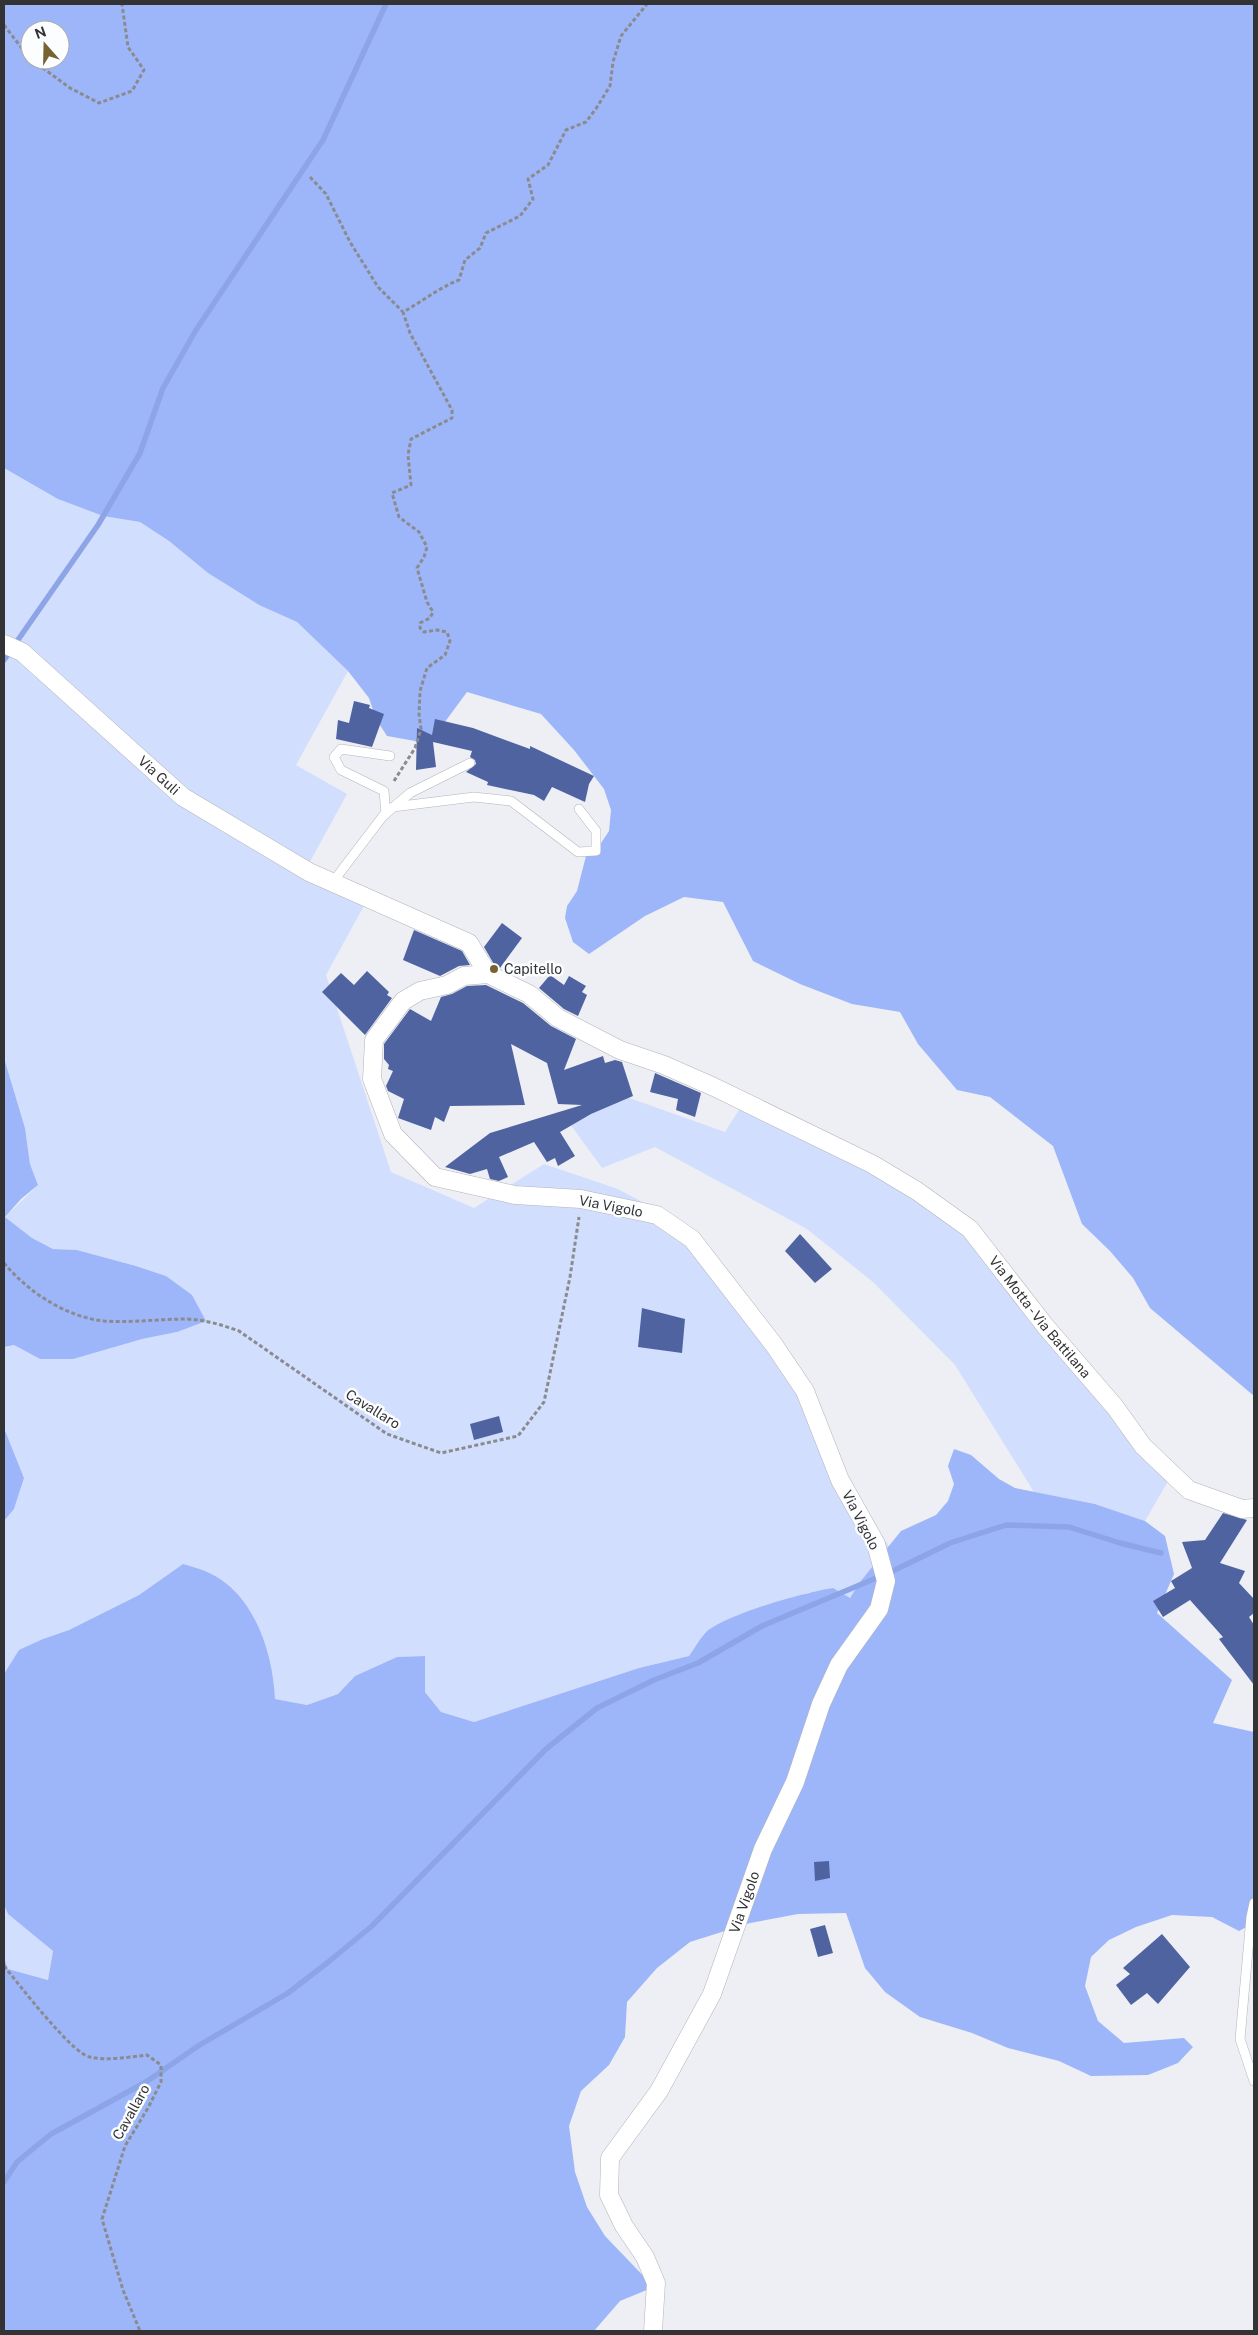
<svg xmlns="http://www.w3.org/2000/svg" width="1258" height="2335" viewBox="0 0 1258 2335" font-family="'Public Sans',sans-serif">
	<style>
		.green { fill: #d2defd }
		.forest { fill: #9db6fa; fill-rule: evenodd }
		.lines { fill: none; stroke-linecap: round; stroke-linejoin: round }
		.stream { stroke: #8da5e7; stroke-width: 5.5 }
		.building { fill: #4f63a1 }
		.lane-casing { stroke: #b2b4b9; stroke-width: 10 }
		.street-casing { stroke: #b2b4b9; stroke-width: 19 }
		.path { stroke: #8a8b8f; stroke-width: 3; stroke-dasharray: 4 2.5; stroke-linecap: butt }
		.lane { stroke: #fff; stroke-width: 9 }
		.street { stroke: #fff; stroke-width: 18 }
		.poi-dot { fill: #766331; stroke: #fcfdff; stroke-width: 2 }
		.labels { text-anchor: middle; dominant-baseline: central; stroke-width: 5; stroke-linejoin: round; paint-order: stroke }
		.street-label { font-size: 14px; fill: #333335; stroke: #fcfdff }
		.poi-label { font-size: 14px; fill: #333335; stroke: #fcfdff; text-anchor: start }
	</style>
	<rect width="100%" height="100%" fill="#edeff4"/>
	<path class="green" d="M4,468l55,31 44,17 37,6 29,19 39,32 51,32 38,17 51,49 -52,94 51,29 -41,75 60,33 -40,73 65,197 83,36 70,-44 74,25 78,42 46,70 64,74 29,95 54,76 -29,36 -10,16 -40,-6 -72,23 -33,17 -16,24 -50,12 -165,54 -33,-10 -16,-20v-36l-28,1 -42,19 -17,18 -31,11 -32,-6c-2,-47 -21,-108 -70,-128 -7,-3 -15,-5 -22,-7l-44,31 -70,35 -26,9 -39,35v-153l10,-12 10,-31 -20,-50v-81l10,-2 26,14 137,-27 -11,-56 -30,-10 -59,-16 -24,-1 -21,-11 -27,-21 33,-32 -8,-21 -5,-36 -21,-70z
		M621,1095l104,37 22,-35 237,142 81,107 110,123 -30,52 -50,-17 -61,-12 -79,-127 -82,-83 -66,-53 -152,-82 -53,21 -37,-51z
		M4,1905l4,9 45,37 -5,29 -40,-11 -4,-11z"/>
	<path class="forest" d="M4,4h1250v1392l-104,-88 -17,-30 -23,-27 -28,-27 -29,-78 -63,-49 -33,-7 -39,-46 -18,-32 -48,-8 -52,-20 -47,-23 -30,-59 -39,-5 -39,19 -56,38 -16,-12 -8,-24 2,-12 10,-15 9,-35 13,-10 10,-15 2,-21 -7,-21 -30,-39 -33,-36 -74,-22 -31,42 -21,7 -28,-5 -11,-17 -7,-21 -21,-27 -51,-49 -38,-17 -51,-32 -39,-32 -29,-19 -37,-6 -45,-17 -54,-31zM30,30h30v30h-30z
		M4,1058l21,70 5,36 8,21 -17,14 -16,18 27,21 21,11 24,1 59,16 30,10 26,19 14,26 -29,11 -35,7 -69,20h-33l-26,-14 -10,2z
		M4,1428l20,50 -10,31 -10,12z
		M954,1449l17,6 28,24 16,9 80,16 50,17 20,15 9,38 -17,39 75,67 -19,43 41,9v191l-15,8 -27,-14 -40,-2 -36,12 -27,13 -18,17 -6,29 13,35 26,22 60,-5 9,9 -15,16 -30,12 -57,1 -32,-15 -51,-13 -36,-15 -52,-16 -35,-25 -20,-24 -19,-55 -48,1 -48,9 -60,19 -33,26 -30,34 -2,35 -16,28 -28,26 -12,35 6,46 12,35 18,29 49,51 -34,14 -26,30h-590v-373l4,11 40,11 5,-29 -45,-37 -4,-9v-231l15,-24 24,-11 26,-9 70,-35 44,-31c7,2 15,4 22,7 49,20 68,81 70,128l32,6 31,-11 17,-18 42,-19 28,-1v36l16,20 33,10 165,-54 50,-12c5,-7 10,-16 16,-23 18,-18 101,-41 128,-45l17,10 10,-16 41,-51 35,-16 12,-14 6,-17 -6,-18z"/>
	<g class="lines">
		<path class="stream" d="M4,660l94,-135 42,-72 23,-65 33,-58 127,-190 63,-136
			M4,2182l13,-20 34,-28 95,-52 52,-36 90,-53 39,-30 45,-37 174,-177 51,-41 57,-28 44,-17 64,-37 131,-55 57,-28 56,-18 63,2 51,16 41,10"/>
	</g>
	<path class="building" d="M354,701l16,4 -1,3 15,6 -12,33 -36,-8 2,-19 11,3z
		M435,719l38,9 57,21v-3l64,30 -5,8 -4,18 -33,-15 -8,14 -10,-6 -47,-10 1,-3 -22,-10 10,-8 -1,-4 -5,-3 2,-6 -39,-9 3,25 -20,3 1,-42 15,7z
		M502,923l20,15 -22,30 -5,-2 -11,-19z
		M414,930l48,21 8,14 -11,1 -19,10 -37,-16z
		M367,971l22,21 -2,3 5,3 -27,37 -43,-43 19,-19 13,12z
		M550,975l14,10 5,-9 17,10 -4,6 5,3 -9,21 -14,-7 -25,-21z
		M486,985l37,18 28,23 25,13 -12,31 39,-14 2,7 10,-3 7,2 11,34 -42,18 -31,18 15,24 -17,10 -3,-8 -8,4 -13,-20 -35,15 9,20 -9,4 -9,-2 -3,-10 -17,5 -25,-7 45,-34 92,-28 -24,-1 -11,-41 -36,-19 14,61 -75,1 -6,16 -9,-5 -4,13 -33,-12 6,-19 -16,-8 -2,-5 7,-15 -5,-2 1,-4 -5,-6v-15l26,-35 21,12 10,-24 11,-3 15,-8z
		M655,1073l46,20 -6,24 -19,-7 2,-11 -28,-7z
		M800,1234l32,35 -17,14 -30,-32z
		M642,1308l43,11 -3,34 -44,-6z
		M499,1416l4,16 -29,8 -4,-16z
		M1223,1513l24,7 -27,43 25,8 -6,12 15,16v14l-5,4 5,8v60l-35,-46 4,-2 -33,-37 -27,17 -10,-16 22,-13 -4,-7 21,-13 -10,-26 23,-2z
		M829,1861l1,17 -15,3 -1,-19z
		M825,1925l8,28 -15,4 -8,-28z
		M1162,1934l28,33 -32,37 -11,-11 -16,12 -15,-20 14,-11 -7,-6z"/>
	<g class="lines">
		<g class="lane-casing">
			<path id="lane" d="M393,807l81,-10 37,4 67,51 18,-1v-20l-17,-22
				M386,814l-2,-23 -43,-21 -7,-13 7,-8 49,7
				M332,883l51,-67 27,-23 60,-30
				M1254,1903l-3,14 -11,122 14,42"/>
		</g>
		<g class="street-casing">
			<g id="street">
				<path id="s1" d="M4,644l18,8 161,145 126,75 160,71 19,31"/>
				<path id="s2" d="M653,2331l3,-48 -11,-26 -21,-31 -15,-31 1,-37 49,-67 53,-97 51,-145 32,-67 26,-78 18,-39 40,-56 7,-28 -10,-37 -36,-64 -35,-89 -31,-46 -82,-106 -35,-24 -76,-16 -66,-4 -80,-18 -42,-43 -21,-55 2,-39 29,-39 17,-10 27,-6 17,-9 24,-2 41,20 29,24 62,32 44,15 50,22 158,77 45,27 53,38 76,98 69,80 28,39 46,44 53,19 12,-1"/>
			</g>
		</g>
		<path class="path" d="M4,25l26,34
			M32,60l38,28 29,15 33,-12 12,-21 -16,-23 -6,-43
			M310,177l16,17 24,48 28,45 25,25
			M394,781l21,-33 6,-19 -2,-15 1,-23 7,-23 18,-13 5,-14 -3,-9 -10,-2 -13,2 -4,-4v-5l10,-5 3,-6 -6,-10 -10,-34 7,-11 3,-10 -8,-15 -20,-15 -7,-24 19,-8 -3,-30 3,-16 41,-21v-8l-42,-77 -7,-21c19,-10 35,-24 56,-32l6,-20 15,-12 6,-15 34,-17 13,-17 -5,-20 20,-14 18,-35 20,-8 11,-15 13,-21 3,-24 8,-26 26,-32
			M4,1263c24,29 62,54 100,58 27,2 56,-2 83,-2 19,1 35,6 52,12l148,103 54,19 77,-17 26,-34 26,-125 9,-60
			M4,1966c14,17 68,88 86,91 18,4 39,0 57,-2l14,10v17l-13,26 -23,38 -23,73 21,71 17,41"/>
		<use href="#lane" class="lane"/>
		<use href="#street" class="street"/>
	</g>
	<circle class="poi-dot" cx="494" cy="969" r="5"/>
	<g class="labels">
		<g class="street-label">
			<text stroke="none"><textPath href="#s1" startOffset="204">Via Guli</textPath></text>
			<text transform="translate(611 1206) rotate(11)">Via Vigolo</text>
			<text stroke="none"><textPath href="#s2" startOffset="2452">Via Motta - Via Battilana</textPath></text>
			<text transform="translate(373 1409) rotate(32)">Cavallaro</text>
			<text transform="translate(861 1520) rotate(63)">Via Vigolo</text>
			<text stroke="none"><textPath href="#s2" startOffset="476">Via Vigolo</textPath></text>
			<text transform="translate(131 2112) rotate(-61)">Cavallaro</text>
		</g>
		<g class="poi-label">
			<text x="504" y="969">Capitello</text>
		</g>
	</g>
	<rect width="1258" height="2335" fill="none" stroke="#333335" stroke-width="10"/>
	<g transform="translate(45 45) rotate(340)"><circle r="24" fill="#fcfdff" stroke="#acacae"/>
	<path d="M0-4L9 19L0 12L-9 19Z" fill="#766331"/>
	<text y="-8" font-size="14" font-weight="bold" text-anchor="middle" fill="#333335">N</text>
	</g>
</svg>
